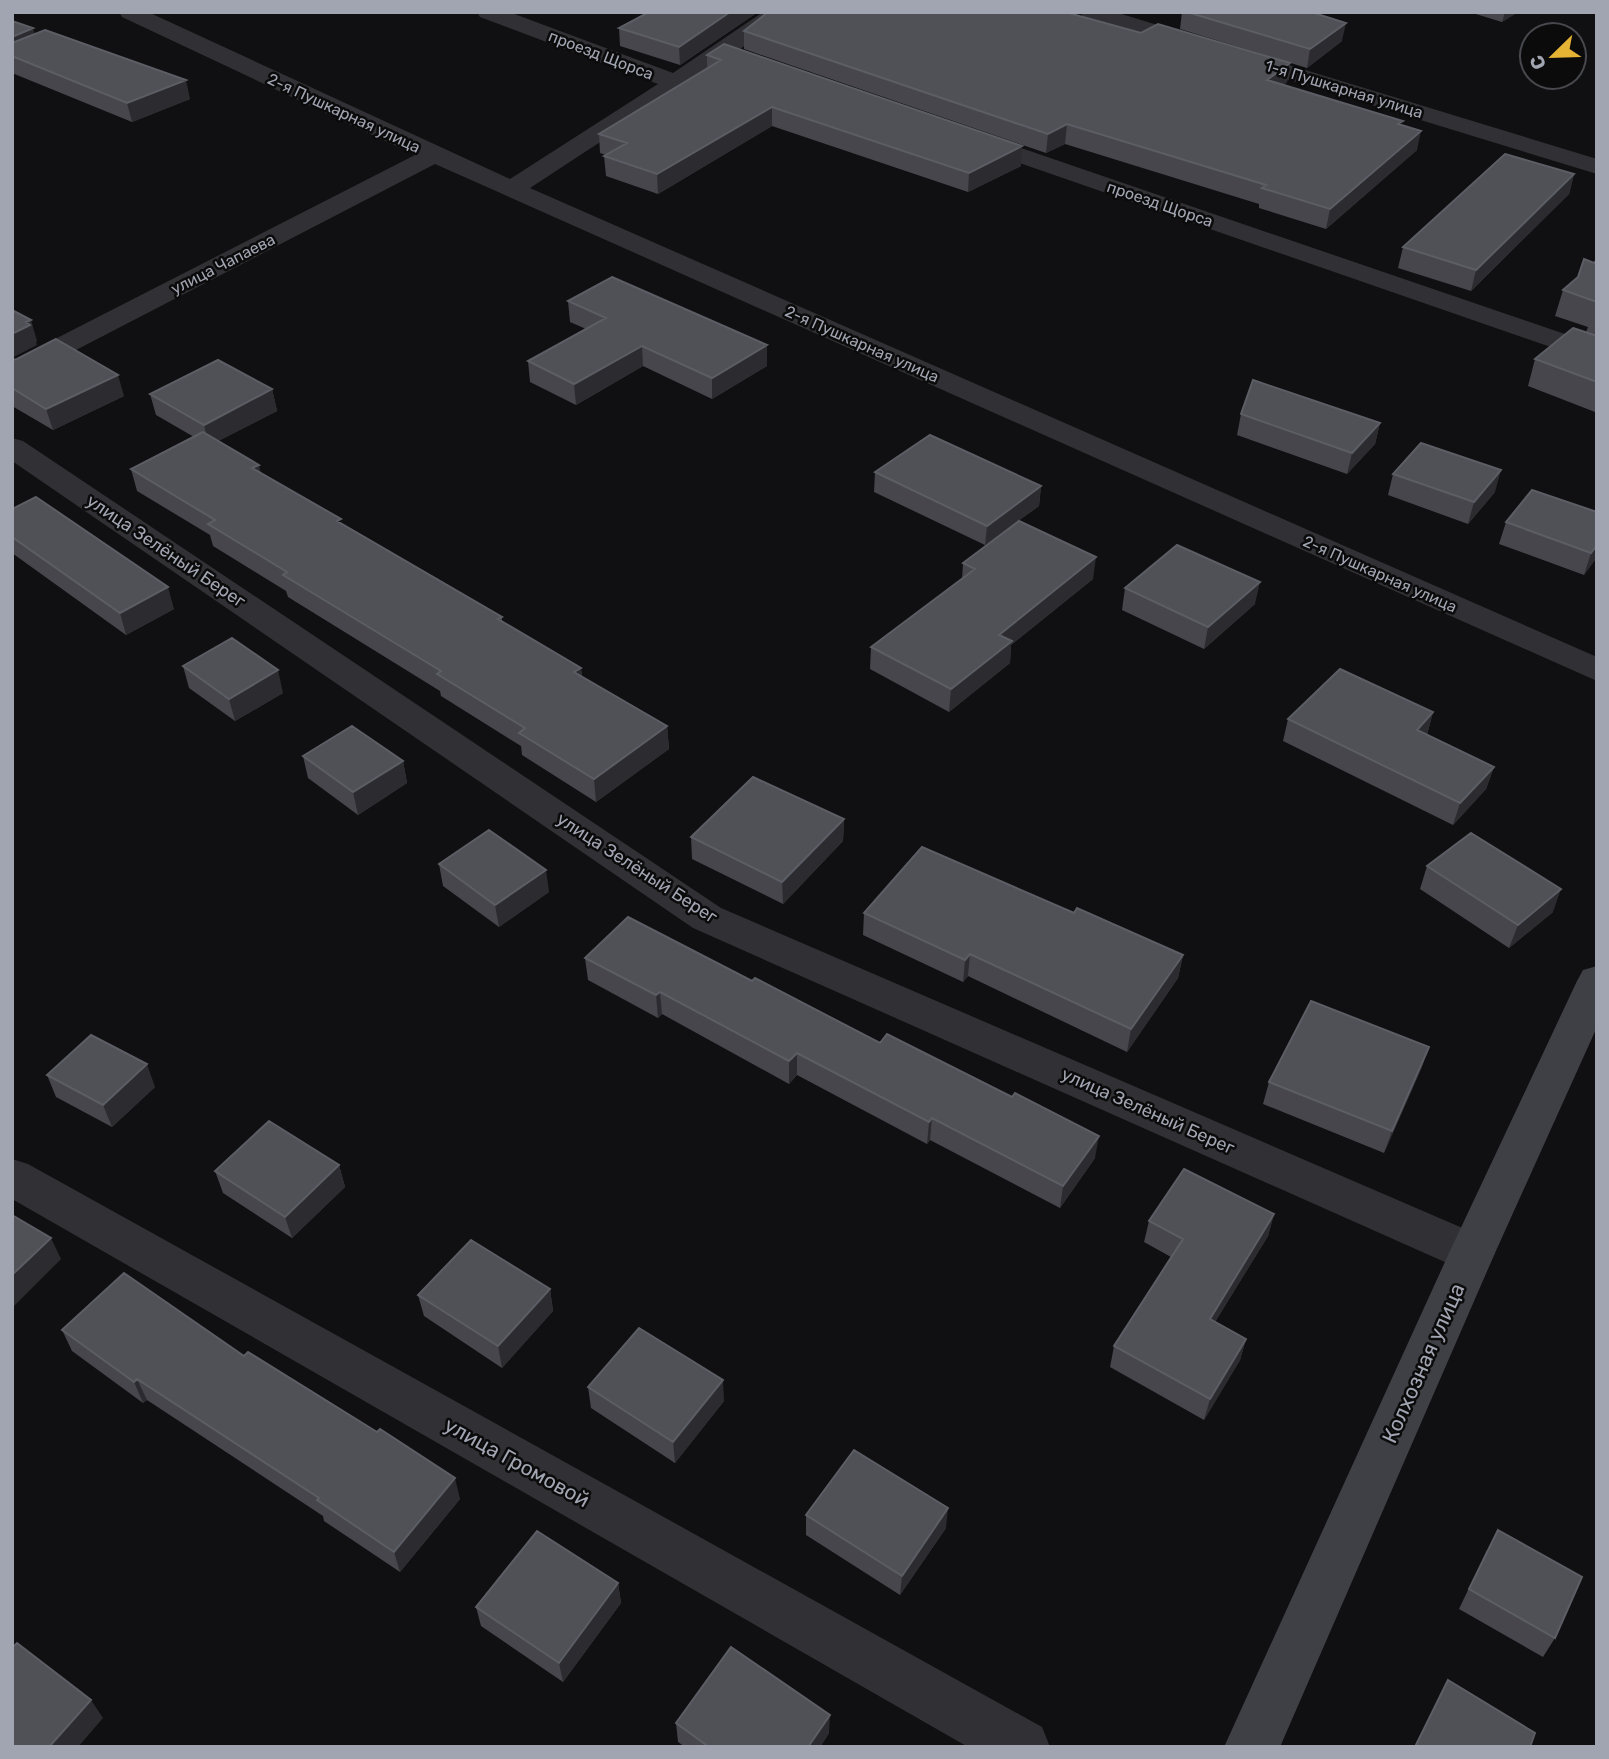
<svg xmlns="http://www.w3.org/2000/svg" width="1609" height="1759" viewBox="0 0 1609 1759" font-family="Rubik,sans-serif">
	<style>
		.lines { fill: none; stroke-linecap: round; stroke-linejoin: round }
		.minor { fill: #313135; fill-rule: evenodd }
		.secondary { fill: #3f4045; fill-rule: evenodd }
		.wall { fill: #46464c }
		.shaded-wall { fill: #2c2c30 }
		.building { fill: #505057; stroke: #5c5e65; stroke-width: 2 }
		.labels { text-anchor: middle; dominant-baseline: central; stroke-width: 5; stroke-linejoin: round; paint-order: stroke }
		.far-street-label { font-size: 16px; fill: #a1a5b1; stroke: #0b0b0c }
		.street-label { font-size: 18px; fill: #a1a5b1; stroke: #0b0b0c }
		.near-street-label { font-size: 21px; fill: #a1a5b1; stroke: #0b0b0c }
	</style>
	<rect width="100%" height="100%" fill="#100f11"/>
	<g class="lines">
		<path class="minor" d="M119,12h29l362,167 148,-95 -178,-67 -3,-5h32l164,61 90,-61h25l-58,45 -200,131 1067,469v24l-1162,-517 -413,214 -10,3v-20l403,-206 -293,-138z
			M1080,12h35l482,147v15l-514,-157z
			M974,132l623,213v18l-632,-219 -3,-5 3,-5z
			M12,438l11,3 698,467 767,331 7,14 -7,14 -16,5 -16,-5 -763,-339 -681,-467z
			M12,1159l16,5 1014,563 8,20h-82l-956,-548z"/>
		<path class="secondary" d="M1597,966v61l-102,226 -215,494h-56l225,-494 128,-272 6,-11z"/>
	</g>
	<path class="wall" d="M758,12l-78,53 -60,-19 -1,-18z
		M1182,12h129l31,29 -35,27 -127,-39z
		M1469,12h49l-16,10z
		M12,21l23,13 155,65 -58,23 -120,-49z
		M744,31l397,2 149,30 -3,19 -4,3 119,40 15,25 -91,79 -67,-21v-4l-194,-60 -19,9 -302,-104z
		M707,55l314,111 -53,26 -196,-66 -114,68 -52,-18 -2,-20 2,-1 -6,-2 -1,-19 108,-66z
		M1574,174l-5,20 -98,97 -73,-23 5,-21z
		M1597,260v150l-2,2 -67,-26 7,-27 51,-27 2,-5 -33,-11 8,-26z
		M568,301l199,65 -55,33 -69,-33 -67,39 -46,-23 -2,-21 58,-32 -16,-7z
		M12,360l112,36 -71,34 -41,-24z
		M272,389l5,22 -59,30 43,32 81,51 160,93v4l79,47 1,9 85,49 2,23 -73,53 -74,-47 -1,-9 -80,-50 -1,-5 -152,-94 -2,-6 -73,-45 -3,-11 -73,-44 -6,-22 63,-32 -38,-22 -6,-21z
		M1241,414l139,9 -5,21 -28,30 -110,-39z
		M875,472l166,14 -2,20 -54,39 -111,-53z
		M1393,474l102,18 -27,32 -80,-29z
		M12,509l162,100 -48,26 -114,-82z
		M1597,512v45l-13,18 -85,-31 7,-22z
		M963,563l130,16 -82,66 -1,18 -61,49 -79,-43 1,-22 91,-68z
		M1125,588l130,16 -51,45 -82,-39z
		M183,666l100,27 -48,28 -46,-33z
		M1433,712l-6,23 67,32 -8,22 -33,36 -170,-84 5,-22z
		M303,756l100,5 4,22 -49,32 -50,-37z
		M844,819l-1,22 -60,63 -91,-45 -1,-22z
		M439,864l110,28 -50,35 -56,-41z
		M1427,866l126,46 -44,36 -89,-59z
		M864,913h210l109,42 -5,23 -51,74 -159,-76 -5,6 -100,-47z
		M585,958l510,200 -35,50 -130,-68 -3,4 -130,-69 -8,9 -127,-70 -4,4 -70,-38z
		M1429,1047l-8,22 -37,84 -121,-49 6,-22z
		M47,1075l108,12 -43,40 -56,-30z
		M339,1165l6,22 -53,51 -69,-45 -8,-22z
		M1274,1214l-6,22 -53,86 31,17 -6,21 -36,60 -94,-53 4,-21 57,-89 -27,-15 5,-21z
		M550,1289l3,22 -51,57 -78,-52 -6,-21z
		M62,1330l182,26 216,143 -60,73 -76,-51 -1,-5 -176,-116 -4,3 -71,-52z
		M588,1387l136,14 -49,62 -84,-55z
		M806,1515l140,13 -46,67 -94,-60z
		M1487,1550l68,88 -12,19 -84,-48z
		M618,1583l3,20 -58,79 -82,-56 -5,-19z
		M1448,1680l82,67h-116z
		M676,1723l153,10 -9,14h-135l-7,-5z"/>
	<path class="shaded-wall" d="M730,12h28l-78,53 -1,-18z
		M1505,12h13l-16,10z
		M1346,23l-4,18 -35,27 3,-19z
		M33,28l5,19 -26,9v-19z
		M1290,63l-3,19 -23,17 3,-19z
		M186,80l4,19 -58,23 -5,-19z
		M772,107v19l-114,68 -1,-20z
		M1067,124l-2,20 -19,9 2,-19z
		M1421,131l-4,19 -91,79 4,-20z
		M1022,146l-1,20 -53,26 1,-19z
		M1574,174l-5,20 -98,97 5,-21z
		M31,320l6,21 -1,1 1,3 -25,13v-24l14,-12z
		M767,345v21l-55,33v-21z
		M642,346l1,20 -67,39 -2,-21z
		M118,375l6,21 -71,34 -7,-21z
		M272,389l5,22 -68,35 -5,-21z
		M1380,423l-5,21 -28,30 5,-21z
		M259,465l5,21 -12,-18z
		M1501,470l-6,22 -27,32 6,-22z
		M1041,486l-2,20 -54,39 2,-19z
		M1597,545v12l-13,18 7,-22z
		M1096,557l-3,22 -82,66 -1,18 -61,49 2,-23 48,-54z
		M1260,582l-5,22 -51,45 4,-22z
		M168,587l6,22 -48,26 -6,-22z
		M581,668l2,22 -9,-18z
		M278,670l5,23 -48,28 -6,-22z
		M1433,712l-6,23 -10,-5z
		M667,726l2,23 -73,53 -2,-23z
		M403,761l4,22 -49,32 -5,-23z
		M1494,767l-8,22 -33,36 7,-22z
		M844,819l-1,22 -60,63 -1,-22z
		M546,870l3,22 -50,35 -4,-22z
		M1561,889l-8,23 -44,36 9,-23z
		M970,954l-2,22 -5,6 2,-22z
		M1183,955l-5,23 -51,74 4,-23z
		M660,992l2,22 -4,4 -2,-23z
		M1429,1047l-8,22 -37,84 8,-22z
		M797,1053v22l-8,9v-23z
		M147,1064l8,23 -43,40 -9,-22z
		M932,1118l-2,22 -3,4 2,-22z
		M1099,1136l-4,22 -35,50 3,-22z
		M339,1165l6,22 -53,51 -7,-21z
		M1274,1214l-6,22 -64,104 6,-21z
		M51,1238l10,21 -48,48 -1,-32z
		M550,1289l3,22 -51,57 -4,-22z
		M1246,1339l-6,21 -36,60 6,-21z
		M137,1379l10,21 -4,3 -9,-21z
		M723,1380l1,21 -49,62 -2,-21z
		M455,1478l5,21 -60,73 -6,-20z
		M948,1508l-2,20 -46,67 2,-19z
		M618,1583l3,20 -58,79 -4,-19z
		M91,1700l12,18 -25,29h-29z
		M830,1715l-1,18 -9,14h-12z"/>
	<path class="building" d="M649,12h81l-51,35 -60,-19z
		M768,12h297l76,21 17,-9 132,39 -23,17 136,41 -5,3 23,7 -91,78 -68,-21 4,-3 -199,-61 -19,10 -304,-103z
		M1187,12h124l35,11 -36,26z
		M12,21l21,7 -21,9z
		M45,30l141,50 -59,23 -115,-47v-13z
		M724,44l298,102 -53,27 -197,-66 -115,67 -53,-18 23,-13 -28,-9 122,-74 -14,-5z
		M1505,154l69,20 -98,96 -73,-23z
		M1584,259l10,4 3,-3v42l-34,-12 15,-13z
		M612,277l155,68 -55,33 -70,-32 -68,38 -46,-23 78,-43 -38,-17z
		M12,310l19,10 -5,2 4,3 -18,9z
		M1573,328l24,8v46l-62,-23z
		M56,339l62,36 -72,34 -34,-21v-28l5,-1z
		M218,360l54,29 -68,36 -54,-31z
		M1253,380l127,43 -28,30 -111,-39z
		M203,432l56,33 -7,3 89,51 -4,2 165,96 -4,2 83,49 -7,4 93,54 -73,53 -75,-46 6,-5 -88,-54 4,-3 -158,-96 4,-3 -79,-48 7,-4 -84,-51z
		M930,435l111,51 -54,40 -112,-54z
		M1421,443l80,27 -27,32 -81,-28z
		M1532,490l65,22v33l-6,8 -85,-31z
		M36,497l132,90 -48,26 -108,-76v-28z
		M1019,521l77,36 -97,78 13,6 -61,48 -80,-42 104,-78 -12,-6z
		M1177,545l83,37 -52,45 -83,-39z
		M232,638l46,32 -49,29 -46,-33z
		M1340,669l93,43 -16,18 77,37 -34,36 -172,-84z
		M352,726l51,35 -50,31 -50,-36z
		M753,777l91,42 -62,63 -91,-45z
		M489,830l57,40 -51,35 -56,-41z
		M1471,833l90,56 -43,36 -91,-59z
		M922,847l152,66 3,-5 106,47 -52,74 -161,-75 -5,6 -101,-47z
		M628,917l124,64 3,-3 125,65 7,-9 125,63 3,-4 84,43 -36,50 -131,-68 -3,4 -132,-69 -8,8 -129,-69 -4,3 -71,-37z
		M1311,1001l118,46 -37,84 -123,-49z
		M91,1035l56,29 -44,41 -56,-30z
		M269,1121l70,44 -54,52 -70,-46z
		M1184,1169l90,45 -64,105 36,20 -36,60 -96,-53 69,-107 -34,-18z
		M12,1215l39,23 -39,37z
		M471,1240l79,49 -52,57 -80,-51z
		M124,1273l120,83 4,-4 129,80 3,-3 75,49 -61,74 -77,-52 2,-2 -182,-119 -3,3 -72,-52z
		M639,1328l84,52 -50,62 -85,-55z
		M854,1450l94,58 -46,68 -96,-61z
		M1498,1530l84,47 -27,61 -86,-49z
		M537,1531l81,52 -59,80 -83,-56z
		M17,1643l74,57 -42,47h-37v-99z
		M731,1647l99,68 -22,32h-99l-33,-24z
		M1448,1680l87,53 -5,14h-111l-3,-2z"/>
	<g class="labels">
		<g class="far-street-label">
			<text transform="translate(601 55) rotate(21)">проезд Щорса</text>
			<text transform="translate(1344 89) rotate(17)">1-я Пушкарная улица</text>
			<text transform="translate(344 113) rotate(25)">2-я Пушкарная улица</text>
			<text transform="translate(1160 204) rotate(19)">проезд Щорса</text>
			<text transform="translate(223 264) rotate(-27)">улица Чапаева</text>
			<text transform="translate(862 344) rotate(24)">2-я Пушкарная улица</text>
			<text transform="translate(1380 574) rotate(24)">2-я Пушкарная улица</text>
		</g>
		<g class="street-label">
			<text transform="translate(166 551) rotate(34)">улица Зелёный Берег</text>
			<text transform="translate(637 868) rotate(33)">улица Зелёный Берег</text>
			<text transform="translate(1148 1111) rotate(24)">улица Зелёный Берег</text>
		</g>
		<g class="near-street-label">
			<text transform="translate(1423 1363) rotate(-66)">Колхозная улица</text>
			<text transform="translate(517 1462) rotate(29)">улица Громовой</text>
		</g>
	</g>
	<rect width="1609" height="1759" fill="none" stroke="#a1a5b1" stroke-width="28"/>
	<g transform="translate(1553 56) rotate(247)"><circle r="33" fill="#0b0b0c" stroke="#47494e" stroke-width="2"/>
	<path d="M0-5L12 26L0 18L-12 26Z" fill="#e5b434"/>
	<text y="-10" font-size="19" font-weight="bold" text-anchor="middle" fill="#a1a5b1">С</text>
	</g>
</svg>
